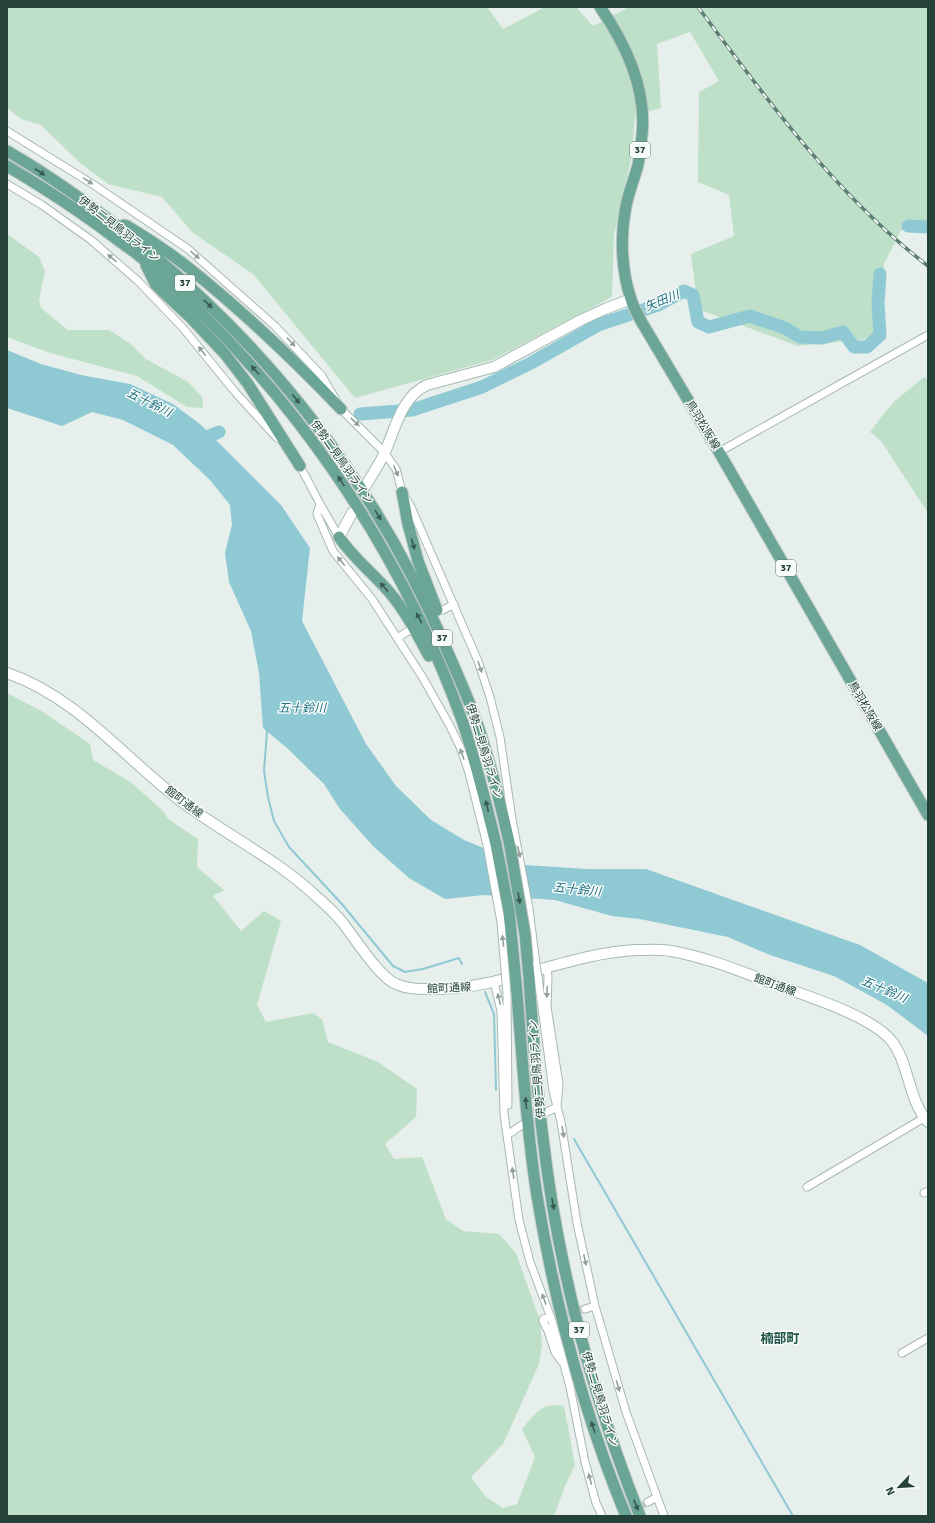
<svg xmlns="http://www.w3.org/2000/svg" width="935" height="1523" viewBox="0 0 935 1523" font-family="Signika,'Noto Sans JP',sans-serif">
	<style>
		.green { fill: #bfe0c8 }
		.water { fill: #8ec9d4 }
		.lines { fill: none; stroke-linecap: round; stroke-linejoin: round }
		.stream { stroke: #8ec9d4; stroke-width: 2 }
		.river { stroke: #8ec9d4; stroke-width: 13 }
		.street-tunnel { stroke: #bfccc8; stroke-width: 7; stroke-dasharray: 7 3.5; stroke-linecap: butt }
		.street-casing { stroke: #a8b8b2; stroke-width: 9 }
		.secondary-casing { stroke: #a4bbb3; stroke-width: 12 }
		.primary-casing { stroke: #c2cac8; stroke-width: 13 }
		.street { stroke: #fff; stroke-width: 7 }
		.secondary { stroke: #fff; stroke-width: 10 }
		.primary { stroke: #6aa596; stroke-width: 11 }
		.rail-casing { stroke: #5f7d75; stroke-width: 3.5 }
		.rail { stroke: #f7fbf9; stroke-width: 2; stroke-dasharray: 6; stroke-linecap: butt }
		.street-bridge-casing { stroke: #a8b8b2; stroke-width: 9; stroke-linecap: butt }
		.primary-bridge-casing { stroke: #c2cac8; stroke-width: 13; stroke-linecap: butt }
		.street-bridge { stroke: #fff; stroke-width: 7 }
		.primary-bridge { stroke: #6aa596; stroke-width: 11 }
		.oneway { fill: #365b51 }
		.oneway2 { fill: #92a09c }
		.labels { text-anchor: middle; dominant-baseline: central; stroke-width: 3; stroke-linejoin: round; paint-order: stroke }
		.shield { fill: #f7fbf9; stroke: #637a73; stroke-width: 1 }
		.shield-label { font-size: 10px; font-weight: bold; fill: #24423a }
		.street-label { font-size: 11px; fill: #24423a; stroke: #f7fbf9 }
		.water-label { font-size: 12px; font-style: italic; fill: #1c6f80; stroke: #f7fbf9 }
		.quarter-label { font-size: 13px; font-weight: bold; fill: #1f5548; stroke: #f7fbf9 }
	</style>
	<rect width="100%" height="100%" fill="#e6efeb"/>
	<path class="green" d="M7,7h480l16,22 42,-22h31l17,19 36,-19h299v224l-27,-1 -17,34 -8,74 -78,8 -100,-37 -7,-55 43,-18 -5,-41 -31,-13 1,-90 20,-11 -29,-49 -33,12 4,64 -26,7 -3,40 -18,80 -2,62 -120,63 -137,38 -102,-124 -60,-41 -31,-36 -54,-13 -29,-22 -38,-37 -20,-6 -14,-11z
		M7,234l32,23 6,14 -6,29 2,8 27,22h41l22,14 15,15 42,23 14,15 1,11 -16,-1 -50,-31 -87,-23 -43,-16z
		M924,377l4,2v134l-47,-72 -11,-9 15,-20 10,-11z
		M7,693l36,19 47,32 3,16 39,23 33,30 3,6 30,20 -1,28 27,23 -11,6 28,35 23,-20 17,10 -24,84 9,17 47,-9 9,6 6,23 50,20 39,27 -1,28 -31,27 9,15 28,-2 24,62 17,12 36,3 17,19 24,68 2,24 -3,19 -36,80 -32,33 15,20 17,11 14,-4 18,-47 -13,-28c14,-16 19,-27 42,-23l11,59 -10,21 -11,30h-547z"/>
	<path class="water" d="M7,350l34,14 40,11 49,9 43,20 27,20 81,81 29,43 -8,73 64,123 30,42 35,34 33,20 61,25 61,4h60l214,76 68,38v53l-41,-31 -53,-29 -64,-21 -42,-18 -88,-18 -28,-3 -57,-16 -71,-5 -39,4 -36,-21 -35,-31 -34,-38 -16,-25 -37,-36 -24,-20 -4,-55 -8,-42 -22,-49 -4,-29 7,-28 -2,-20 -20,-25 -37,-35 -50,-25 -31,-8 -30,14 -55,-18z"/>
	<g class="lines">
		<path class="stream" d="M267,731l-3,40 4,26 6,24 15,26 52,56 52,63 12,6 18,-3 36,-11 3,6
			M485,992l9,22 2,76
			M574,1139l219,377"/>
		<path class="river" d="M908,226l20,1
			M360,414l52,-4 70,-23 49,-24 67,-38 60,-20 26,-14 9,4 5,27 11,5 41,-11 35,12 15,9 22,1 21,-6 11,15h13l13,-12 -2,-32 2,-29
			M199,440l20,-8"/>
		<path class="street-tunnel" d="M547,1318l38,-9
			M623,1516l25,-14"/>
		<g class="street-casing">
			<path id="street" d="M7,131l87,54 94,64 87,77 47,50 19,33 43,43 12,17 6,23 9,15 67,154 12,36 10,40 12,82 17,90 7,55
				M7,184l35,21 49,35 47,41 45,47 52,64 42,46
				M719,452l209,-117
				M298,463l9,16 13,25 19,33
				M320,504l-3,10 16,37 39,48 51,79 27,48 11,23 8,24 18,72
				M443,610l11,-6
				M397,638l13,-8
				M538,977l15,114 8,31 16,101 18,83 31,106 38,104
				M494,982l7,29 3,103 15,106 11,42 21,56 9,32 10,37 15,75 11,41 6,13
				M507,994l1,111
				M545,1113l12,-6 2,-23 -12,-77 1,-30 -1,-9
				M507,1135l15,-10
				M807,1187l117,-69
				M924,1193l4,-2
				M585,1309l10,-3
				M547,1318l-4,1v2l5,10 7,21 7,10
				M902,1353l26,-15
				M648,1502l9,-5"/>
		</g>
		<g class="secondary-casing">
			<path id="secondary" d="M366,485c7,-11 14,-22 19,-33 10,-23 17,-56 42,-67l67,-18 87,-47 24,-11 26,-10
				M339,537l13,-24
				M7,673c70,24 116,84 174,128 45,34 96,58 137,97 8,7 17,15 24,24 12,15 38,56 54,62 11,5 22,5 33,5 72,2 137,-36 208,-39 11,0 23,-1 34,1 40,7 78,24 117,38 28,10 79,27 100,48 21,20 19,62 40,85"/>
		</g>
		<g class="primary-casing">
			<path id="primary" d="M600,7c25,36 47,82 42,128 -1,9 -2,20 -4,30 -4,15 -11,31 -13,47 -5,27 -3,61 6,87 2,8 7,15 10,22l78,131 209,363
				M7,151c47,27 92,60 134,94 136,110 236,243 305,403 11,26 23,51 32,78 13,39 23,80 32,120
				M7,166c37,22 74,46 108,72 9,7 19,13 28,21 145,125 255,283 320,464 13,39 23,80 33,121
				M124,225l3,1c20,12 40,25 58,39 56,44 107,93 156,144
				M146,265l10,20 35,33 34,36 23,30 52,82
				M402,492l6,32 10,37 19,49
				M339,537c14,21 35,37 51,56 16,19 27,41 39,63
				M529,978c4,54 7,107 14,160 15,130 49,257 97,378
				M516,982c6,71 10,143 21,214 18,109 47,218 89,320"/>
		</g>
		<use href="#street" class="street"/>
		<use href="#secondary" class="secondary"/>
		<use href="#primary" class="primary"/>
		<g class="rail-casing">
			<path id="rail" d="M698,7c69,93 138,188 230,259"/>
		</g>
		<use href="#rail" class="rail"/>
		<g class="street-bridge-casing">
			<path id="street-bridge" d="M487,845l14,77 6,72
				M536,964l2,13"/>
		</g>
		<g class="primary-bridge-casing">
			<path id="primary-bridge" d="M496,844l13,67 7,71
				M510,846l15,88 4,44"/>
		</g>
		<use href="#street-bridge" class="street-bridge"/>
		<use href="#primary-bridge" class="primary-bridge"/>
	</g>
	<defs><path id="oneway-solid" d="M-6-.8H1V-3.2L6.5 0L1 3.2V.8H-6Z"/></defs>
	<g class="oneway">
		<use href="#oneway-solid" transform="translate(40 172) rotate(33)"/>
		<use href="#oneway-solid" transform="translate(208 304) rotate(43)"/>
		<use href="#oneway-solid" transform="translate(255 370) rotate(-131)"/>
		<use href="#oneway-solid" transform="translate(296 399) rotate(52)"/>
		<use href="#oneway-solid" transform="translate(341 481) rotate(-124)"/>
		<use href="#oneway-solid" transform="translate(378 515) rotate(59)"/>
		<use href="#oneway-solid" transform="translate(413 544) rotate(74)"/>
		<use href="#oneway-solid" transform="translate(384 587) rotate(-132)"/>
		<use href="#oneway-solid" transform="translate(419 618) rotate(-117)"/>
		<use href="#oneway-solid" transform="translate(487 806) rotate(-104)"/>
		<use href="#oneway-solid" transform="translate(519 898) rotate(81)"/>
		<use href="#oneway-solid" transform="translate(526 1103) rotate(-95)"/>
		<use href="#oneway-solid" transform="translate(553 1204) rotate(80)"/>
		<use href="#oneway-solid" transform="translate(593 1427) rotate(-108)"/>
		<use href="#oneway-solid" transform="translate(636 1505) rotate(68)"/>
	</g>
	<g class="oneway2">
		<use href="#oneway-solid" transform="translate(88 181) rotate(32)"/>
		<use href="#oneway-solid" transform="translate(195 255) rotate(41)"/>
		<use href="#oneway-solid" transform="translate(112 258) rotate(-139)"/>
		<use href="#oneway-solid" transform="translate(291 342) rotate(47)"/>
		<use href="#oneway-solid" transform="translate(202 351) rotate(-129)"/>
		<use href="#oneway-solid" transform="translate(355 422) rotate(43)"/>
		<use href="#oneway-solid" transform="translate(396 471) rotate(67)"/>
		<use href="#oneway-solid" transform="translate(341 561) rotate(-129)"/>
		<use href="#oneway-solid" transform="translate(480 667) rotate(71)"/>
		<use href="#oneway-solid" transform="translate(462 754) rotate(-110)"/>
		<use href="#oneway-solid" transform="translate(519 852) rotate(78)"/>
		<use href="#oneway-solid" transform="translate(503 941) rotate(-97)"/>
		<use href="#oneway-solid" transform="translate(547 992) rotate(93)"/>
		<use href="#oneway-solid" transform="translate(499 999) rotate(-104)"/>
		<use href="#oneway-solid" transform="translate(563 1132) rotate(81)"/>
		<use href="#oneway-solid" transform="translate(513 1173) rotate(-99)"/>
		<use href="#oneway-solid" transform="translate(585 1260) rotate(77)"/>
		<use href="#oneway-solid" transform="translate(544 1299) rotate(-110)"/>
		<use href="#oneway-solid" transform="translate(618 1386) rotate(73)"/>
		<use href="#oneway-solid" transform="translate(590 1479) rotate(-105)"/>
	</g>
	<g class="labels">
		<g class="shield">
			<rect x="630" y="142" width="20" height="16" rx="3"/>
			<rect x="175" y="275" width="20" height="16" rx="3"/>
			<rect x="776" y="560" width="20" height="16" rx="3"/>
			<rect x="432" y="630" width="20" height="16" rx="3"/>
			<rect x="569" y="1322" width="20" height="16" rx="3"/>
		</g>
		<g class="shield-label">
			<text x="640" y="150">37</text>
			<text x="185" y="283">37</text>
			<text x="786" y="568">37</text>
			<text x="442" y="638">37</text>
			<text x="579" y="1330">37</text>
		</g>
		<g class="street-label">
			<text transform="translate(119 229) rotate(38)">伊勢二見鳥羽ライン</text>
			<text transform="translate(703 425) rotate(59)">鳥羽松阪線</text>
			<text transform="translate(342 462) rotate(55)">伊勢二見鳥羽ライン</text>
			<text transform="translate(865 706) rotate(60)">鳥羽松阪線</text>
			<text transform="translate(484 751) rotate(73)">伊勢二見鳥羽ライン</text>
			<text transform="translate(184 802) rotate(37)">館町通線</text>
			<text transform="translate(775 985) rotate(20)">館町通線</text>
			<text transform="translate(449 988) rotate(-3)">館町通線</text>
			<text transform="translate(537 1069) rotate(-95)">伊勢二見鳥羽ライン</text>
			<text transform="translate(600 1399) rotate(73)">伊勢二見鳥羽ライン</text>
		</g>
		<g class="water-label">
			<text transform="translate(662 301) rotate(-23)">矢田川</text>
			<text transform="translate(149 403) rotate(26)">五十鈴川</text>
			<text x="302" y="708">五十鈴川</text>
			<text transform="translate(577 890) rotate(6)">五十鈴川</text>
			<text transform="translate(884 990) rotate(23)">五十鈴川</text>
		</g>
		<g class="quarter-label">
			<text x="780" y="1339">楠部町</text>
		</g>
	</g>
	<rect width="935" height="1523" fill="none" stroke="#24423a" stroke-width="16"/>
	<g transform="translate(899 1487) rotate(245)" stroke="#f7fbf9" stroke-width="3" paint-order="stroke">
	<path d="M0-3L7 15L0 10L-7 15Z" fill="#24423a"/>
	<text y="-6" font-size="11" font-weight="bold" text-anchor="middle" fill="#24423a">N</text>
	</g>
</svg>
